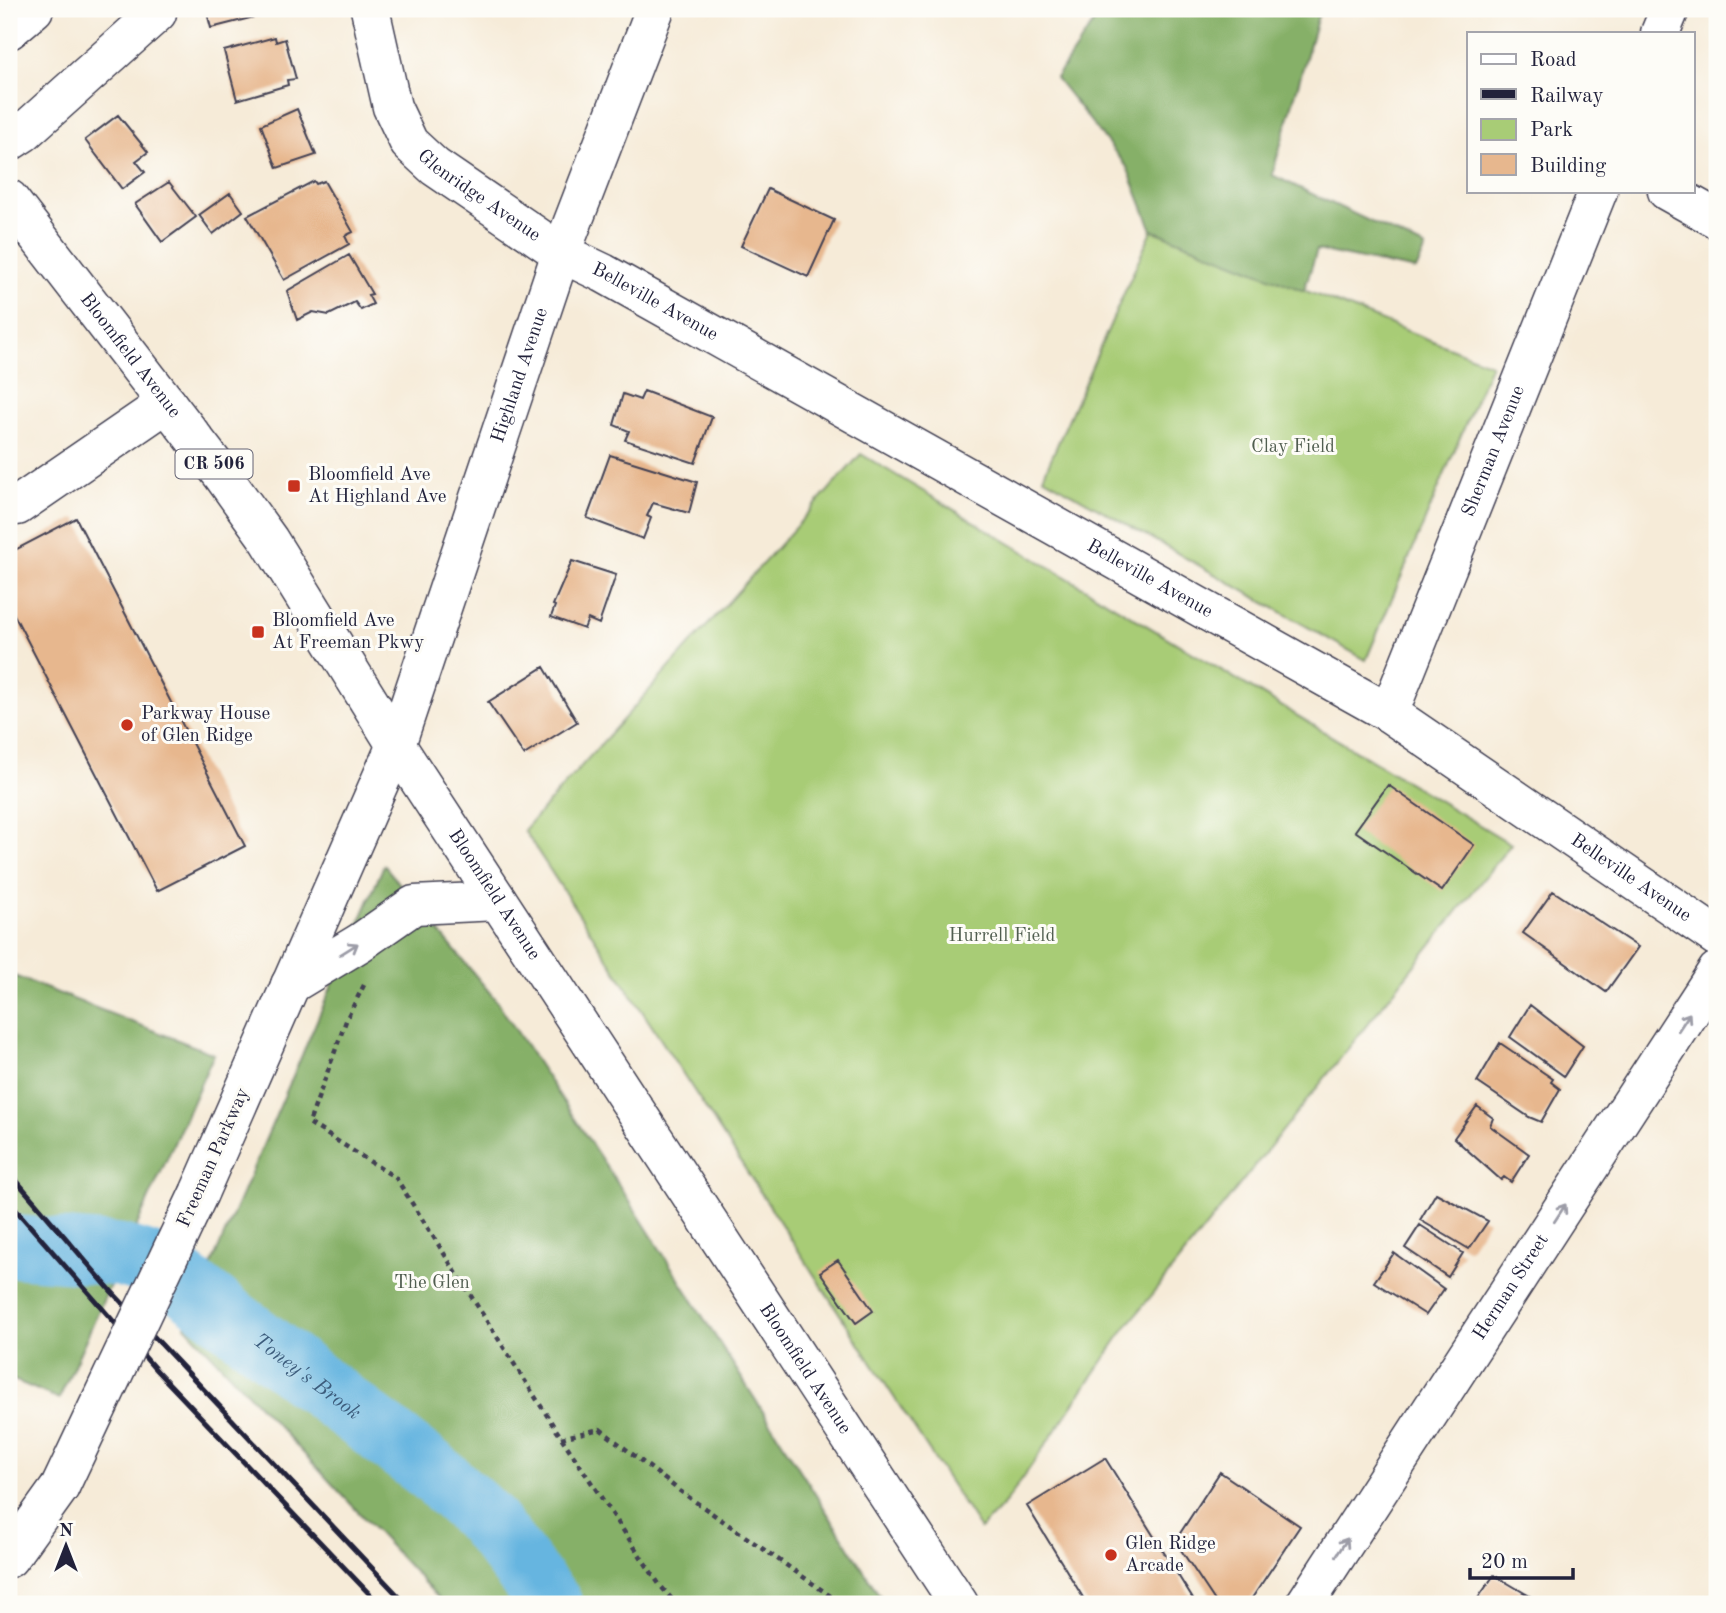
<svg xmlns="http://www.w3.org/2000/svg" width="1726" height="1613" viewBox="0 0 1726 1613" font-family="'Old Standard TT',serif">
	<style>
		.green { fill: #a8cc76; stroke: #657758; stroke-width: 2 }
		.forest { fill: #86b067; stroke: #546951; stroke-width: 2 }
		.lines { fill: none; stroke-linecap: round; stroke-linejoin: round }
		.river { stroke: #66b5e0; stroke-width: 63 }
		.building { fill: #e7b78e }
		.minor-casing { stroke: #424053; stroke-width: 41 }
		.major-casing { stroke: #424053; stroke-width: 41 }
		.path { stroke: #424053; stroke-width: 4.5; stroke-dasharray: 5 5; stroke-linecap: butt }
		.minor { stroke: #fff; stroke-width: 38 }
		.major { stroke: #fff; stroke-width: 38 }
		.rail { stroke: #22223b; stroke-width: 5 }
		.minor-bridge-casing { stroke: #424053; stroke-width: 41; stroke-linecap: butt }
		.minor-bridge { stroke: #fff; stroke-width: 38 }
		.oneway { stroke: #9c9ca7 }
		.poi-dot { fill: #c8321e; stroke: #fdfcf7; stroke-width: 2.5 }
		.labels { text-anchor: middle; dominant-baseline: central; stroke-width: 6; stroke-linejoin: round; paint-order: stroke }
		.shield { fill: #fdfcf7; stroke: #646373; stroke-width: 2 }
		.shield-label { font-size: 18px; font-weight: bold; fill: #22223b }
		.street-label { font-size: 19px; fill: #22223b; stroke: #fdfcf7 }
		.park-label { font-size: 19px; fill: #515e50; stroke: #fdfcf7 }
		.poi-label { font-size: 19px; fill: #22223b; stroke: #fdfcf7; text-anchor: start }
		.water-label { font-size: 21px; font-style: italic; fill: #3d5d7d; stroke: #fdfcf7 }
	</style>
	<rect width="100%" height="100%" fill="#fdfcf7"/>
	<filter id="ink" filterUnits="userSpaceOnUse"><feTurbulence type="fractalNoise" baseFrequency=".0143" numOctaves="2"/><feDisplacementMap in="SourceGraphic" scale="14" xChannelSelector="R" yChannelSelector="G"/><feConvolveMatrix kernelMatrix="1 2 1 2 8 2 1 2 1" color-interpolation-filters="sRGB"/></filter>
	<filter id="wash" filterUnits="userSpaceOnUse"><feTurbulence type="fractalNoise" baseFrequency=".00686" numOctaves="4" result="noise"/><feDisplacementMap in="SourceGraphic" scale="28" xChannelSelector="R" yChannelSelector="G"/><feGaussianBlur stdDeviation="1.57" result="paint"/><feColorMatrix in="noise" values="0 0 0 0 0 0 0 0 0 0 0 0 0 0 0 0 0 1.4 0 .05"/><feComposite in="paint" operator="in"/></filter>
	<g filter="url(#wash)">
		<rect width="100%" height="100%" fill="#f6ebd8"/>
		<path class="green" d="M1152,230l339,134 -125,296 -323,-183z
			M861,454l650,390 -387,486 -117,171 -27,28 -456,-699z"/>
		<path class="forest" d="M1103,9h217l-48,166 154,73 -10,22 -99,-20 -13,41 -152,-61 -25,-63 -71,-89z
			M384,865l112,135 136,205 253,399h-441l-259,-278z
			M9,974l205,80 -155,345 -50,-21z"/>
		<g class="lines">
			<path class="river" id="s1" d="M9,1246l110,9 28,8 33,18 252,190 52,47 67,86"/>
		</g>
		<g id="blocks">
			<path class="building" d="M206,9h58l2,5 -55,14z
				M275,37l1,5 9,-3 11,40 -9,1 1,5 -51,15 -13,-49z
				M297,109l19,46 -39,13 -16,-43z
				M118,115l30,37 -12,9 9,11 -23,17 -37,-49z
				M314,181l2,3 8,-3 29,51 -8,4 4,8 -65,36 -37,-64z
				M169,182l27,35 -34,25 -27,-38z
				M768,189l66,31 -26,57 -67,-31z
				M230,193l13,18 -30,23 -14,-19z
				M349,255l23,39 -4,1 5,9 -12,6 -6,-8 -26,13 -16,-3 -16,8 -10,-29z
				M644,391l68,26 -17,46 -70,-23 4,-9 -15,-6 9,-31 17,6z
				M610,455l87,27 -8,31 -36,-10 -6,13 4,2 -8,21 -56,-21z
				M76,518l169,328 -88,45 -148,-286v-52z
				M572,561l44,14 -17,49 -11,-5 -4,10 -33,-12 4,-11 -2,-1z
				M544,667l33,55 -53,33 -36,-53z
				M1388,785l86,60 -32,46 -87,-60z
				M1553,891l85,56 -32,45 -83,-59z
				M1530,1005l53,41 -19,30 -54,-39z
				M1500,1043l53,36 -2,3 9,7 -19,33 -12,-5 -52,-35z
				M1477,1106l16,12 -3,8 39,28 -18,28 -7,-5 -3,3 -47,-42z
				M1436,1193l52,28 -19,28 -49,-29z
				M1420,1225l43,28 -15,24 -43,-29z
				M1394,1253l50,36 -18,26 -52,-33z
				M838,1260l35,51 -17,12 -36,-51z
				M1105,1458l91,146h-109l-60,-98z
				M1220,1472l80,54 -52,78h-31l-42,-63z
				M1494,1575l49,29h-69z"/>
		</g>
	</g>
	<g filter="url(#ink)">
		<use href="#blocks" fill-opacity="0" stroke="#424053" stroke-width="2"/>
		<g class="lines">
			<g class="minor-casing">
				<g id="minor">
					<path id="s2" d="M370,9l22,98 17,36 26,24 126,86 94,-244"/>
					<path d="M9,30l25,-21"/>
					<path d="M1660,33l10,-24"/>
					<path d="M9,142l14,-9 134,-120"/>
					<path d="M1667,191l50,28"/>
					<path d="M17,506l150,-103"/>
					<path id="s3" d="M1389,713l209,-522"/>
					<path d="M290,985l71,-43 53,-37 84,-4"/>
					<path d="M199,1193l197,-448"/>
					<path d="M9,1558l51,-71"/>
					<path id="s4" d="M1305,1604l412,-633"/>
				</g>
			</g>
			<g class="major-casing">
				<g id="major">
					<path id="s5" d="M9,199l214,277 46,64 127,205 563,859"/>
					<path id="s6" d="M396,745l165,-492 42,20 786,440 328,224"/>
				</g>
			</g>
			<path class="path" d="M364,985l-17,33 -38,105 87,55 157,247 106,159 17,20
				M561,1438l39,-9 80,62 162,113"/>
			<use href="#minor" class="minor"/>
			<use href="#major" class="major"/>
			<path class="rail" d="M9,1172l103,120 294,312
				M9,1202l148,169 222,233"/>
			<g class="minor-bridge-casing">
				<path id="minor-bridge" d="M60,1487l139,-294"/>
			</g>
			<use href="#minor-bridge" class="minor-bridge"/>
		</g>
		<defs><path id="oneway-shaft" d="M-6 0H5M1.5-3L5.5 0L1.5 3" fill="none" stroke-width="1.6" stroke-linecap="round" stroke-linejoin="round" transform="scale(1.75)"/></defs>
		<g class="oneway">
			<use href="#oneway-shaft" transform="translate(349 949) rotate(-32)"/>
			<use href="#oneway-shaft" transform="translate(1684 1022) rotate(-57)"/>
			<use href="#oneway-shaft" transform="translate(1560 1213) rotate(-57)"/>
			<use href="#oneway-shaft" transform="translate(1342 1547) rotate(-57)"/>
		</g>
	</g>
	<g class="poi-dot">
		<rect x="287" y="479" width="14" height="14" rx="3.5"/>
		<rect x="251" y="625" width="14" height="14" rx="3.5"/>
		<circle cx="127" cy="725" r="7"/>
		<circle cx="1111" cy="1555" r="7"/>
	</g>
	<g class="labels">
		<rect class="shield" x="175.5" y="449.5" width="77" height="29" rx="5"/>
		<g class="shield-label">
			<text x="214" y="464">CR 506</text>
		</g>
		<g class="street-label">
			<text stroke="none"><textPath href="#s2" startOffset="228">Glenridge Avenue</textPath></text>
			<text stroke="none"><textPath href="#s6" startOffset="625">Belleville Avenue</textPath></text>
			<text stroke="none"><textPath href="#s5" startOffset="198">Bloomfield Avenue</textPath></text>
			<text stroke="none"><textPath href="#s6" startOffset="390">Highland Avenue</textPath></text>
			<text stroke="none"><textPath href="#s3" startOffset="282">Sherman Avenue</textPath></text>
			<text stroke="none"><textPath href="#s6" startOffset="1192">Belleville Avenue</textPath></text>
			<text stroke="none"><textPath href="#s6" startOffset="1759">Belleville Avenue</textPath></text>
			<text stroke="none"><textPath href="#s5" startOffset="849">Bloomfield Avenue</textPath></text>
			<text transform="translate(214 1158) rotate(-66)">Freeman Parkway</text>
			<text stroke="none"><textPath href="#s4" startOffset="378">Herman Street</textPath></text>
			<text stroke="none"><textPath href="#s5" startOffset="1416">Bloomfield Avenue</textPath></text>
		</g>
		<g class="park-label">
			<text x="1293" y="447">Clay Field</text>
			<text x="1002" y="936">Hurrell Field</text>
			<text x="432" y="1283">The Glen</text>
		</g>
		<g class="poi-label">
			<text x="308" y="475">Bloomfield Ave<tspan x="308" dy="22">At Highland Ave</tspan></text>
			<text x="272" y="621">Bloomfield Ave<tspan x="272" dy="22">At Freeman Pkwy</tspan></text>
			<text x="141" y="714">Parkway House<tspan x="141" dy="22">of Glen Ridge</tspan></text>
			<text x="1125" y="1544">Glen Ridge<tspan x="1125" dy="22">Arcade</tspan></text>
		</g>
		<g class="water-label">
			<text stroke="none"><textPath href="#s1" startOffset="336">Toney's Brook</textPath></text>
		</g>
	</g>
	<rect width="1726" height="1613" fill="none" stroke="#fdfcf7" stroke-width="35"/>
	<rect x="1467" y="32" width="228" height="161" fill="#fdfcf7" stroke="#a5a5ac" stroke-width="2"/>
	<rect x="1481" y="54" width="35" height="10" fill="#ffffff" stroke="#a5a5ac" stroke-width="2"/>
	<text x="1530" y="66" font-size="21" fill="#22223b">Road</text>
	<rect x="1481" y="89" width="35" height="10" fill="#22223b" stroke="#a5a5ac" stroke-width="2"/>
	<text x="1530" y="102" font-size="21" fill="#22223b">Railway</text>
	<rect x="1481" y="119" width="35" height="21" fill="#a8cc76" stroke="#a5a5ac" stroke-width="2"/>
	<text x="1530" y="136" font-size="21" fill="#22223b">Park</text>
	<rect x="1481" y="154" width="35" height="21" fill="#e7b78e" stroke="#a5a5ac" stroke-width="2"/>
	<text x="1530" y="172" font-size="21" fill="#22223b">Building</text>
	<g transform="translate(66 1546)" stroke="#fdfcf7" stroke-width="5" paint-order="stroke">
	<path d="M0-5L12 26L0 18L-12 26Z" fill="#22223b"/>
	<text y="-10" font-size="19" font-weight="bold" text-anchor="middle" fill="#22223b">N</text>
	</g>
	<path d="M1470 1568v10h103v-10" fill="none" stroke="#22223b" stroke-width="3.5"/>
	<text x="1481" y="1568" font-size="21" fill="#22223b" stroke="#fdfcf7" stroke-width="5" paint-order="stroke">20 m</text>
</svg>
